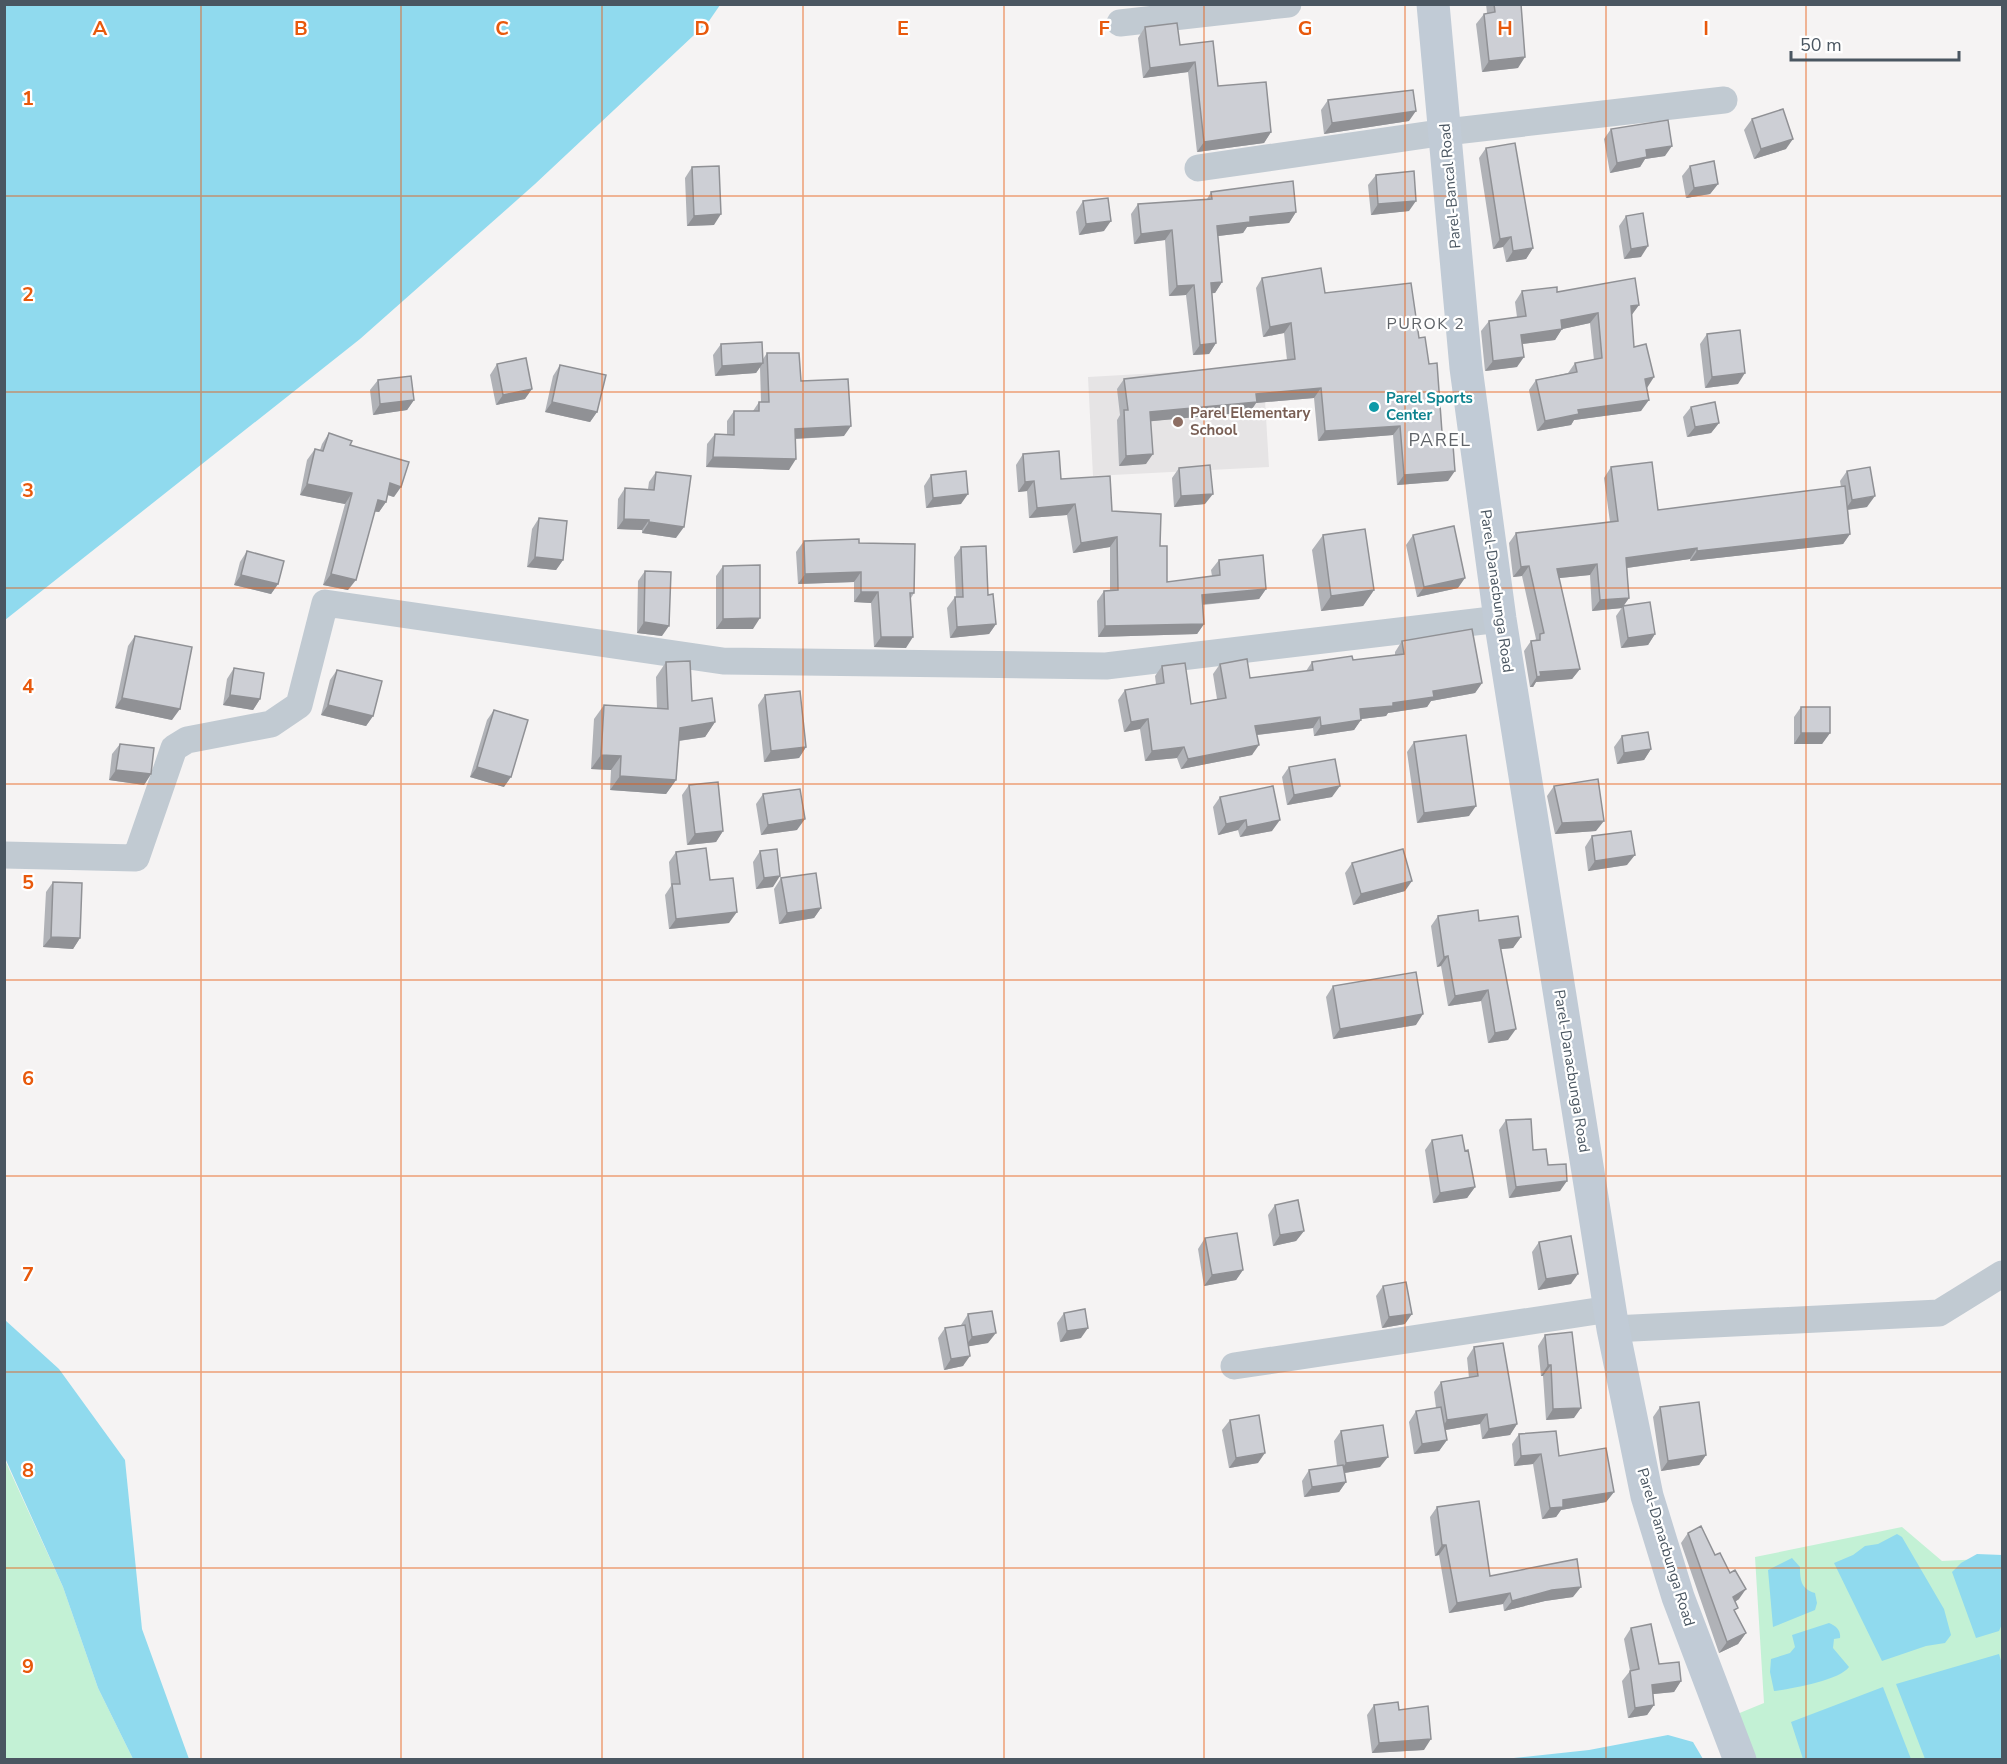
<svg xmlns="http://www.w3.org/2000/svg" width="2007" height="1764" viewBox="0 0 2007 1764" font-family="'Nunito Sans',sans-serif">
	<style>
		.education { fill: #e6e4e5 }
		.green { fill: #c3f1d5 }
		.water { fill: #90daee }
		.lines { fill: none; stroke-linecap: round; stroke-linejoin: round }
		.street { stroke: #c1cad2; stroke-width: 27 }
		.secondary { stroke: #c1cbd6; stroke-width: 33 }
		.wall { fill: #b0b2b7 }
		.shaded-wall { fill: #909195 }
		.building { fill: #cdcfd5; stroke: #909195; stroke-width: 1.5 }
		.grid { fill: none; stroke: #e8590c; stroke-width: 1.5; stroke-opacity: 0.55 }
		.culture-dot { fill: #0f9aa8; stroke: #fff; stroke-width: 2 }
		.education-dot { fill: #8d6e63; stroke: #fff; stroke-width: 2 }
		.labels { text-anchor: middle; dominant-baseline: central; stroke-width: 4.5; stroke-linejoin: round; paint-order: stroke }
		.street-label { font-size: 15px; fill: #4a5661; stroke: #fff }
		.culture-label { font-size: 15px; font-weight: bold; fill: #0d838f; stroke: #fff; text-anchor: start }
		.education-label { font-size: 15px; font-weight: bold; fill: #785e54; stroke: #fff; text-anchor: start }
		.neighbourhood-label { font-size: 16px; letter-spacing: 1.5px; fill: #5f6368; stroke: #fff }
		.quarter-label { font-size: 18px; letter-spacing: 1.5px; fill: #5f6368; stroke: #fff }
		.grid-label { font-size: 20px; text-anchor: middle; font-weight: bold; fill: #e8590c; stroke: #fff; stroke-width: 4.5; stroke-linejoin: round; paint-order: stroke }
	</style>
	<rect width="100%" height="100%" fill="#f5f3f3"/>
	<path class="education" d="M1263,367l6,100 -176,9 -5,-99z"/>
	<path class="green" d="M4,1458l59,129 35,101 35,71h-128z
		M1902,1527l40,34 60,-3v201h-262l-15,-40 39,-16 -9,-146z"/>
	<path class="water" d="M5,4h715v1l-11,16 -174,163 -175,155 -355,281z
		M5,1320l54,49 66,91 17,169 47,130h-56l-35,-71 -35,-101 -58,-129z
		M1897,1534l5,3 42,72 7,26 -6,8 -19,3 -44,15 -48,-98 19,-8 12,-9 13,-2z
		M1977,1554l25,1v69l-3,7 -23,7 -24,-66 9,-9z
		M1792,1558l8,9c0,13 1,22 15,26l2,10 -2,7 -42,17 -5,-57z
		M1829,1623c7,3 12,7 11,15l-6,1 -1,9 16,19c-9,13 -58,22 -75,24l-4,-19 1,-13 19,-6 5,-6 -3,-12z
		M1999,1654l3,10v95h-77l-29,-75z
		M1883,1687l28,72h-108l-12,-37z
		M1668,1735l25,7 10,17h-199l85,-9z"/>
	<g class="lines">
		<path class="street" d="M1120,23l168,-19
			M1198,168l248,-36 278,-32
			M4,855l132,3 38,-110 13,-8 84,-16 28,-19 26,-102 398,58 383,5 394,-47
			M1613,1329l326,-16 63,-39
			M1234,1366l376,-57"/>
		<path class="secondary" d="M1433,4l33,364 34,251 113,710 34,167 31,101 62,163"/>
	</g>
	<path class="wall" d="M1486,4h35l-3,64 -36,4 -6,-48 8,-10 3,-1z
		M1145,27l35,18 38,41 53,46 -7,11 -67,9 -9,-80 -45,6 -5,-40z
		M1328,100l81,21 -85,13 -3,-24z
		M1752,119l34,30 -32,10 -10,-29z
		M1611,129l54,27 -20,3 -5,8 -30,6 -6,-34z
		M1486,148l47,100 -7,11 -20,3 -3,-15 -10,2 -14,-91z
		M1690,166l28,18 -8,10 -24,4 -4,-22z
		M692,167l22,58 -27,1 -2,-48z
		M1376,175l33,36 -38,4 -3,-30z
		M1211,192l85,20 -7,11 -42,4 -4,6 -25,3 4,46 -7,11h-3l4,50 -7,11 -16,1 -7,-60 -17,1 -4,-56 -31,4 -3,-30 7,-10 69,-5z
		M1083,201l21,30 -25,4 -3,-23z
		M1626,216l15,41 -17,2 -5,-33z
		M1262,278l63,15 94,45 10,26 14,82 5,35 -51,4 -4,-50 -75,6 -4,-43 -58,5 -6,9 -99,9 -5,43 -27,2 -2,-46 3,-5 -3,-26 7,-10 163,-19 -3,-27 -21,4 -7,-49z
		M1522,291l35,1 82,13 -8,10 3,32 13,41 -6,23 -67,9 -3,5 -34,6 -8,-41 7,-10 32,-7 7,-10 19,-3 -4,-37 -28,6 -7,11 -33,4 -5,23 -32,4 -4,-40 8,-10 28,-4 -2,-15z
		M1707,334l31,50 -33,4 -5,-44z
		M721,344l42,15 4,-6 34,28 43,55 -48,3 -7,31 -83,-3 1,-23 8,-10h12v-13l7,-10h19l6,-9h2l-1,-35 -4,6 -41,3 -2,-21z
		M497,364l28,35 -29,6 -6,-30z
		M560,365l37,47 -7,10 -45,-10 8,-36z
		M378,380l36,20 -7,10 -34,5 -3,-25z
		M1691,407l28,16 -8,10 -24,4 -4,-20z
		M329,433l21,12 44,52 -7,-2 -1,7 -7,10 -5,-1 -26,79 -25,-5 22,-81 -45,-9 7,-35 8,-11 5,1 2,-6z
		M1023,454l89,57 48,35 7,36 45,-6 -1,-6 8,-10 47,29 -7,10 -56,6 1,19 -7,10 -99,3 -1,-36 7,-10h6v-44l-37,6 -6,-38 -38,3 -2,-27 -9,1 -2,-27z
		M1611,467l47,43 183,-23 -1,-6 7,-10 20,36 -19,3 2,24 -7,10 -153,17v-2l-63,9 2,30 -7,10 -30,3 -2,-36 -31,3 21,91 -8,10 -36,3 -3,5h-3l-6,-36 7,-10h4l1,-2 -14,-63 -9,1 -4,-34 7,-10 94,-11 -6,-44z
		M1179,468l26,36 -31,3 -2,-29z
		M656,472l20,66 -34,-5v-3l-25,-1 1,-30 7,-11 23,1 1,-7z
		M931,475l30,29 -35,4 -2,-22z
		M539,518l24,42 -7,10 -29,-3 5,-38z
		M1323,535l51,55 -11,16 -42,5 -9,-61z
		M1413,535l45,53 -41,9 -11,-52z
		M804,541l55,2 55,50 -3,5 -5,50 -32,-1 -3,-44 -17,-1v-20l-56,2 -2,-32z
		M961,547l27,48 8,29 -7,10 -39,4 -3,-30 8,-11h1l-2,-40z
		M247,551l31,33 -7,10 -37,-9 6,-23z
		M723,566l30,63h-37v-53z
		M645,571l17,65 -25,-3 1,-52z
		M1623,606l32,28 -7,11 -27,3 -5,-32z
		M135,636l37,84 -57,-12 13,-62z
		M1402,641l80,42 -7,10 -44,8 -4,6 -39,6 -2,3 -25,3 -7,11 -40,6 -1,-8 -56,7 -5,20 -71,14 -4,-11 -32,3 -5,-32 -16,3 -6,-32 7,-10 31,-6 -1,-8 7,-10 29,38 26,-5 -4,-25 7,-10 30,14 56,-7 6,-9 41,-2 42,-5v-3z
		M666,662l26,39 23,21 -10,15 -26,4 -3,39 -10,14 -56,-4 1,-20 -20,-1 3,-50 10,-14 53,4 -1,-32z
		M234,668l26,31 -7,11 -30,-5 4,-26z
		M337,670l36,46 -7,10 -45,-11 9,-35z
		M765,695l41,52 -7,11 -35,4 -6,-57z
		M1801,707l29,26 -8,11h-28v-27z
		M494,710l10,77 -34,-10 17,-57z
		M1622,736l29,13 -7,11 -27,4 -3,-17z
		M1414,742l55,74 -52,7 -10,-71z
		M120,744l31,30 -7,11 -35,-5 3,-26z
		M1289,767l43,30 -45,8 -5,-28z
		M689,785l34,46 -7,11 -29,3 -5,-50z
		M1554,786l42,45 -41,3 -8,-38z
		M763,794l34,36 -36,5 -5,-31z
		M1220,797l52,34 -32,6 -2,-7 -20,5 -5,-28z
		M1592,836l35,29 -39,6 -3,-24z
		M760,851l13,36 -17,2 -3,-27z
		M676,852l34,28 19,43 -60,6 -4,-34 6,-9 -2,-24z
		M1352,863l53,28 -52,14 -8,-32z
		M781,878l40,30 -7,10 -35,6 -5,-35z
		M53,882l27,56 -7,11 -30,-2 3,-55z
		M1438,916l41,5 42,16 -8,11 -12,1 7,91 -20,3 -7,-42 -33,5 -7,-40 -4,1 -6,-41z
		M1333,986l83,39 -83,14 -7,-42z
		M1506,1120l42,45 12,26 -51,7 -10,-68z
		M1432,1140l33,11 10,36 -8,11 -34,5 -8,-53z
		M1275,1205l29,26 -8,10 -23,5 -5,-31z
		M1205,1238l38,32 -7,10 -32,6 -6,-37z
		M1539,1242l32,42 -33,6 -6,-38z
		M1383,1286l22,38 -23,4 -6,-32z
		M1064,1313l17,25 -21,4 -3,-19z
		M968,1314l20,29 -19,3 -6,20 -19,4 -6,-32 7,-10 16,-3z
		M1545,1335l29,83 -28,2 -3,-44h-2l-3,-30z
		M1474,1347l43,77 -7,11 -28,4 -2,-15 -35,6 2,10 -8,11 -25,3 -5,-32 7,-11 20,-3 -2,-16 7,-10 28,-4 -2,-20z
		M1660,1407l46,48 -7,10 -38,6 -8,-54z
		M1230,1420l28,43 -29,5 -7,-38z
		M1341,1431l39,36 -35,6 1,9 -7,10 -35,5 -2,-16 7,-11 28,-4 -3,-25z
		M1519,1434l40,22 55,36 -8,10 -45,8 -5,7 -14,2 -9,-55 -19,2 -2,-22z
		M1437,1507l53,69 83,21 -28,4 -41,10 -1,-7 -54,9 -10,-58 -4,1 -5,-39z
		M1688,1533l27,22 24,44 -4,3v10l11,21 -8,11 -19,9 -38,-110z
		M1631,1628l28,36 22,17 -7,11 -21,2 1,11 -7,10 -19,3 -6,-37 8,-10 -6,-32z
		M1374,1705l25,5 25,40 -52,3 -5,-38z"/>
	<path class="shaded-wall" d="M1525,57l-7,11 -36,4 7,-11z
		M1195,62l-7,10 -45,6 7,-10z
		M1416,111l-7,10 -85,13 8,-11z
		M1271,132l-7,11 -67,9 7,-10z
		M1793,139l-7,10 -32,10 7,-10z
		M1672,146l-7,10 -20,3 -5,8 -30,6 7,-10 29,-13z
		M1718,184l-8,10 -24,4 8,-10z
		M1416,201l-7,10 -38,4 7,-11z
		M1296,212l-7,11 -42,4 -4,6 -33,4 7,-11 33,-9z
		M721,214l-7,11 -27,1 7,-10z
		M1111,221l-7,10 -25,4 7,-11z
		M1172,230l-7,10 -31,4 7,-10z
		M1511,237l-8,10 -10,2 7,-10z
		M1648,246l-7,11 -17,2 7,-10z
		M1533,248l-7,11 -20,3 7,-11z
		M1222,282l-7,11 -12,1 8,-11z
		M1194,285l-8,10 -17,1 8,-10z
		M1639,305l-8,11v-10z
		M1598,313l-8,10 -32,7 4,-1 -7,11 -41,5 7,-10 40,-15z
		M1291,323l-7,10 -21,4 7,-10z
		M1216,343l-7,11 -16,1 7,-10z
		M1524,357l-7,10 -32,4 8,-10z
		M763,363l-7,10 -41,3 7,-10z
		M1745,373l-7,11 -33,4 7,-11z
		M1654,377l-7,11 -9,2 7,-11z
		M1321,388l-7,10 -58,5 -6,9 -107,10 7,-10 106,-18z
		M532,389l-7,10 -29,6 7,-10z
		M414,400l-7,10 -34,5 7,-11z
		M1649,400l-8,11 -67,9 -3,5 -34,6 8,-10 33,-11z
		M552,402l45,10 -7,10 -45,-10z
		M1719,423l-8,10 -24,4 8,-10z
		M851,426l-7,10 -56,3 7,-10z
		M1400,426l-7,9 -75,6 7,-10z
		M1153,454l-7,10 -27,2 7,-10z
		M713,457l83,2 -7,11 -83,-3z
		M1455,471l-7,10 -51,4 7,-10z
		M1034,481l-7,10 -9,1 7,-10z
		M390,483l11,4 -7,10 -12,-4z
		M307,484l45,9 -7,11 -45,-9z
		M968,494l-7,10 -35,4 7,-10z
		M1213,494l-8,10 -31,3 7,-11z
		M1875,496l-8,11 -22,3 7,-10z
		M378,500l8,2 -7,10 -9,-1z
		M1075,504l-8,11 -38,3 8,-10z
		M624,519l25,1 -7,10 -25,-1z
		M649,522l35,5 -8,11 -34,-5z
		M1850,534l-7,10 -153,17 7,-10z
		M1117,537l-7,10 -37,6 8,-10z
		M1697,548l-7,11 -71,10 7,-11z
		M535,557l28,3 -7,10 -29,-3z
		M1597,564l-7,11 -40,4 7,-10z
		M1529,566l-7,10 -9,1 8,-10z
		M861,572l-7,10 -56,2 7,-10z
		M331,574l25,6 -8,10 -25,-5z
		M241,575l37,9 -7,10 -37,-9z
		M1465,578l-7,10 -41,9 7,-10z
		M1266,589l-7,10 -64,6 7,-10z
		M1374,590l-11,16 -42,5 10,-15z
		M861,592h17l-7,11 -17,-1z
		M1629,598l-7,10 -30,3 8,-11z
		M760,618l-7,11h-37l7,-10z
		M644,622l25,4 -7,10 -25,-3z
		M996,624l-7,10 -39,4 7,-11z
		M1204,624l-7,10 -99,3 7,-11z
		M1655,634l-7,11 -27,3 7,-10z
		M881,637h32l-7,11 -32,-1z
		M1580,669l-8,10 -36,3 -3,5h-3l10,-15z
		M1482,683l-7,10 -44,8 -4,6 -39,6 -2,3 -33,4 7,-11 33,-6 40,-12z
		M230,695l30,4 -7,11 -30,-5z
		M122,698l58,11 -8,11 -57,-12z
		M328,705l45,11 -7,10 -45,-11z
		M1320,717l-7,11 -65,8 7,-10z
		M1148,719l-8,10 -16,3 7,-10z
		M1361,720l-7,10 -40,6 7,-10z
		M715,722l-10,15 -35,5 10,-14z
		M1801,733h29l-8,11h-28z
		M1259,745l-7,10 -71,14 7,-10z
		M806,747l-7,11 -35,4 7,-11z
		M1184,747l-7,11 -32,3 7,-10z
		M1651,749l-7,11 -27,4 7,-11z
		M601,755l20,1 -10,14 -20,-1z
		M477,767l34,10 -7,10 -34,-10z
		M116,770l35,4 -7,11 -35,-5z
		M620,776l56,4 -10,14 -56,-4z
		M1340,786l-8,11 -45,8 7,-10z
		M1476,806l-7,10 -52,7 7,-10z
		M805,819l-8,11 -36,5 7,-10z
		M1246,820l-8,10 -20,5 8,-11z
		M1280,820l-8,11 -32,6 7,-10z
		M1604,821l-8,10 -41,3 7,-11z
		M723,831l-7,11 -29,3 8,-11z
		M1635,855l-8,10 -39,6 7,-10z
		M780,876l-7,11 -17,2 8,-11z
		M1412,881l-7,10 -52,14 8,-11z
		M821,908l-7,10 -35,6 8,-11z
		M737,912l-8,11 -60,6 7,-10z
		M51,937l29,1 -7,11 -30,-2z
		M1521,937l-8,11 -21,2 7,-10z
		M1448,956l-7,10 -4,1 7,-10z
		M1488,990l-7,11 -33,5 7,-10z
		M1423,1014l-7,11 -83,14 7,-10z
		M1516,1029l-8,11 -20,3 7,-10z
		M1567,1181l-7,10 -51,7 7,-11z
		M1475,1187l-8,11 -34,5 7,-10z
		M1304,1231l-8,10 -23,5 7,-11z
		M1243,1270l-7,10 -32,6 8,-11z
		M1578,1274l-7,10 -33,6 8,-11z
		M1412,1314l-7,10 -23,4 7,-11z
		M1088,1328l-7,10 -21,4 7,-11z
		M996,1333l-8,10 -23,4 7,-10z
		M970,1356l-7,10 -19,4 7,-11z
		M1548,1365h3l-8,11h-2z
		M1581,1408l-7,10 -28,2 7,-11z
		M1487,1414l-7,10 -40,7 7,-11z
		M1517,1424l-7,11 -28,4 7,-10z
		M1447,1440l-8,11 -25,3 8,-10z
		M1265,1453l-7,10 -29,5 7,-10z
		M1541,1454l-8,10 -19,2 7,-10z
		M1706,1455l-7,10 -38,6 7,-10z
		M1388,1457l-8,10 -42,7 8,-11z
		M1346,1482l-7,10 -35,5 8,-10z
		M1614,1492l-8,10 -45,8 -5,7 -14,2 8,-11 13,-8z
		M1442,1545h4l-7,10 -4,1z
		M1581,1587l-8,10 -28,4 -41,10 8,-10 40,-11z
		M1746,1589l-7,10 -13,8 7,-10z
		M1510,1593l-7,11 -54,9 8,-10z
		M1746,1633l-8,11 -19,9 8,-11z
		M1681,1681l-7,11 -30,3 8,-10z
		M1654,1705l-7,10 -19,3 7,-10z
		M1431,1739l-7,11 -52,3 7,-10z"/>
	<path class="building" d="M1494,4h27l4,53 -36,4 -5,-47 11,-2z
		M1177,23l3,22 33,-4 5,45 48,-4 5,50 -67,10 -9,-80 -45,6 -5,-41z
		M1413,90l3,21 -84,12 -4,-23z
		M1783,109l10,30 -32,10 -9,-30z
		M1668,120l4,26 -26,4 1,7 -30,6 -6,-34z
		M1515,143l18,105 -20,3 -2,-14 -11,2 -14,-91z
		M1714,161l4,23 -24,4 -4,-22z
		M719,166l2,48 -27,2 -2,-49z
		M1414,171l2,30 -38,3 -2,-29z
		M1293,181l3,31 -46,5v5l-33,4 5,56 -11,1 5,60 -16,2 -6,-60 -17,1 -5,-56 -31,4 -3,-30 74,-5 -1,-7z
		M1108,198l3,23 -25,3 -3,-23z
		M1643,213l5,33 -17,3 -5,-33z
		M1321,268l4,25 86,-10 8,55 6,-1 4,27 8,-1 6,83 10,-1 2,26 -51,4 -4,-49 -75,5 -4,-43 -65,6 1,8 -107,10 3,42 -27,2 -2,-46h4l-4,-31 171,-20 -4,-36 -21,4 -8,-49z
		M1635,278l4,27 -8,1 3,41 12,-3 8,33 -9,2 4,21 -71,10 1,4 -34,7 -9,-41 41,-8 -2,-9 27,-5 -4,-45 -37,7 1,9 -41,6 3,22 -31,4 -4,-40 37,-5 -4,-25 35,-4v5z
		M1740,330l5,43 -33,4 -5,-43z
		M762,342l1,21 -41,3 -1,-22z
		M767,353h32l2,28 47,-2 3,47 -56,3 1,30 -83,-2 2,-23 19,1v-24h25v-9h10z
		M526,358l6,31 -29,6 -6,-31z
		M560,365l46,10 -9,37 -45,-10z
		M411,376l3,24 -34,4 -2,-24z
		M1715,402l4,21 -24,4 -4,-20z
		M329,433l23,8 -2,4 59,17 -8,25 -11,-4 -4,19 -8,-2 -22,80 -25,-6 21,-81 -45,-9 8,-35 8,2z
		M1059,451l2,28 49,-3 2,35 49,3 -1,32h7v36l53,-7 -1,-15 44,-5 3,34 -64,6 2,29 -99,2 -1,-35 14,-1 -1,-53 -36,6 -6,-39 -38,4 -3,-27 -9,1 -2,-28z
		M1652,462l6,48 187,-24 5,48 -153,17v-3l-71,10 3,40 -29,2 -3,-36 -40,5 23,100 -40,3 1,4 -4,1 -6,-36 9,-1v-6l4,-1 -15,-67 -8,1 -5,-34 102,-12 -7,-54z
		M1210,465l3,29 -32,2 -2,-28z
		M1870,467l5,29 -23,4 -5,-29z
		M966,471l2,23 -35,4 -2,-23z
		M656,472l35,4 -7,51 -35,-5v-2l-25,-1 1,-31 29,2z
		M539,518l28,3 -4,39 -28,-3z
		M1454,526l11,52 -41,9 -11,-52z
		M1365,529l9,61 -43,6 -8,-61z
		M859,539v4l56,1 -1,49h-4l3,44h-32l-3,-45h-17v-20l-56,2 -1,-33z
		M986,546l2,49 5,-1 3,30 -39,3 -2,-30h8l-2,-50z
		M247,551l37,10 -6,23 -37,-9z
		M760,565v53l-37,1v-53z
		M645,571l26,1 -2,54 -25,-4z
		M1650,602l5,32 -27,4 -5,-32z
		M1472,629l10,54 -49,8 1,6 -41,6v3l-33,3 1,11 -40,6 -1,-9 -65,9 4,19 -71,14 -4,-12 -32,4 -4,-32 -17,3 -6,-32 39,-7 -2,-17 23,-3 6,41 35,-6 -6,-34 27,-5 3,19 63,-8 -1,-8 40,-6 1,4 51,-6 -2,-13z
		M135,636l57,11 -12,62 -58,-11z
		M690,661l2,40 20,-3 3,24 -35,6 -4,52 -56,-4 1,-20 -20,-1 3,-50 64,4 -2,-47z
		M234,668l30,5 -4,26 -30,-4z
		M337,670l45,11 -9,35 -45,-11z
		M800,691l6,56 -35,4 -6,-56z
		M1801,707h29v26h-29z
		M494,710l34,10 -17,57 -34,-10z
		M1648,732l3,17 -27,4 -2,-17z
		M1466,735l10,71 -52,7 -10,-71z
		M120,744l34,4 -3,26 -35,-4z
		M1335,759l5,27 -46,9 -5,-28z
		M1598,779l6,42 -42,2 -8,-37z
		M718,782l5,49 -28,3 -6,-49z
		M1273,786l7,34 -33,7 -1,-7 -20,4 -6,-27z
		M800,789l5,30 -37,6 -5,-31z
		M1631,831l4,24 -40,6 -3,-25z
		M706,848l4,32 23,-2 4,34 -61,7 -4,-35h8l-4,-32z
		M777,849l3,27 -16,2 -4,-27z
		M1403,849l9,32 -51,13 -9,-31z
		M816,873l5,35 -34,5 -6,-35z
		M53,882l29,1 -2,55 -29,-1z
		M1478,910l1,11 39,-5 3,21 -22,3 17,89 -21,4 -7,-43 -33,6 -7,-40 -4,1 -6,-41z
		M1416,972l7,42 -83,15 -7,-43z
		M1531,1119l2,31 13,-1 2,16 18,-1 1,17 -51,6 -10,-67z
		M1462,1135l3,16 3,-1 7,37 -35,6 -8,-53z
		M1298,1200l6,31 -24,4 -5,-30z
		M1237,1233l6,37 -31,5 -7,-37z
		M1571,1236l7,38 -32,5 -7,-37z
		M1406,1282l6,32 -23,3 -6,-31z
		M1085,1309l3,19 -21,3 -3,-18z
		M992,1311l4,22 -24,4 -4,-23z
		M965,1325l5,31 -19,3 -6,-31z
		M1572,1332l9,76 -28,1 -2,-44h-3l-3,-30z
		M1503,1343l14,81 -28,5 -2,-15 -40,6 -6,-38 37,-6 -4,-29z
		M1699,1402l7,53 -38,6 -8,-54z
		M1441,1407l6,33 -25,4 -6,-33z
		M1259,1415l6,38 -29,5 -6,-38z
		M1383,1425l5,32 -42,6 -5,-32z
		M1556,1431l3,25 47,-8 8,44 -51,8v7l-13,1 -9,-54 -20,2 -2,-22z
		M1343,1465l3,17 -34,5 -3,-17z
		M1479,1501l11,75 87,-17 4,28 -29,3 -40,11 -2,-8 -53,10 -11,-58h-4l-5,-38z
		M1701,1526l14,29 5,-2 10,20 5,-3 11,19 -13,8 5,11 -4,2 12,23 -19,9 -39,-109z
		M1651,1624l8,40 20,-2 2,19 -29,4 2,20 -19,3 -5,-37 9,-2 -8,-41z
		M1398,1702l1,8 29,-4 3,33 -52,4 -5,-38z"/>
	<path class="grid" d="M201,4v1756M401,4v1756M602,4v1756M803,4v1756M1004,4v1756M1204,4v1756M1405,4v1756M1606,4v1756M1806,4v1756M4,196h1998M4,392h1998M4,588h1998M4,784h1998M4,980h1998M4,1176h1998M4,1372h1998M4,1568h1998"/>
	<circle class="culture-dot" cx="1374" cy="407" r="6"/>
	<circle class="education-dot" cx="1178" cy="422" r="6"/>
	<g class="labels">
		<g class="street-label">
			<text transform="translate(1450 186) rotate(-95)">Parel-Bancal Road</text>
			<text transform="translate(1497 591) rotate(82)">Parel-Danacbunga Road</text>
			<text transform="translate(1572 1071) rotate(81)">Parel-Danacbunga Road</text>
			<text transform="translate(1666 1547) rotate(73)">Parel-Danacbunga Road</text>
		</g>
		<g class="culture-label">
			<text x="1386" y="398">Parel Sports<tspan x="1386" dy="17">Center</tspan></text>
		</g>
		<g class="education-label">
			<text x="1190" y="413">Parel Elementary<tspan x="1190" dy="17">School</tspan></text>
		</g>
		<g class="neighbourhood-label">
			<text x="1426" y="324">PUROK 2</text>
		</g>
		<g class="quarter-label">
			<text x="1440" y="440">PAREL</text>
		</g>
	</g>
	<g class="grid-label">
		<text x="100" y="35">A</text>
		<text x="301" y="35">B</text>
		<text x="502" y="35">C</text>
		<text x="702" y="35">D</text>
		<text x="903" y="35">E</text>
		<text x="1104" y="35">F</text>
		<text x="1305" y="35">G</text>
		<text x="1505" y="35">H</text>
		<text x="1706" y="35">I</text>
		<text x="28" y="105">1</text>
		<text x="28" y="301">2</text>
		<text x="28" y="497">3</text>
		<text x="28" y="693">4</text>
		<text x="28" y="889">5</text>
		<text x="28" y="1085">6</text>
		<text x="28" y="1281">7</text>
		<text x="28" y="1477">8</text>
		<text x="28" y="1673">9</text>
	</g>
	<rect width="2007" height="1764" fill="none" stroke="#4a5661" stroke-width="12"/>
	<path d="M1791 51v9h168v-9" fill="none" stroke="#4a5661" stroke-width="3"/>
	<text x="1800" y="51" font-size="18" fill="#4a5661" stroke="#ffffff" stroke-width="4.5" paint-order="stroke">50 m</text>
</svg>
